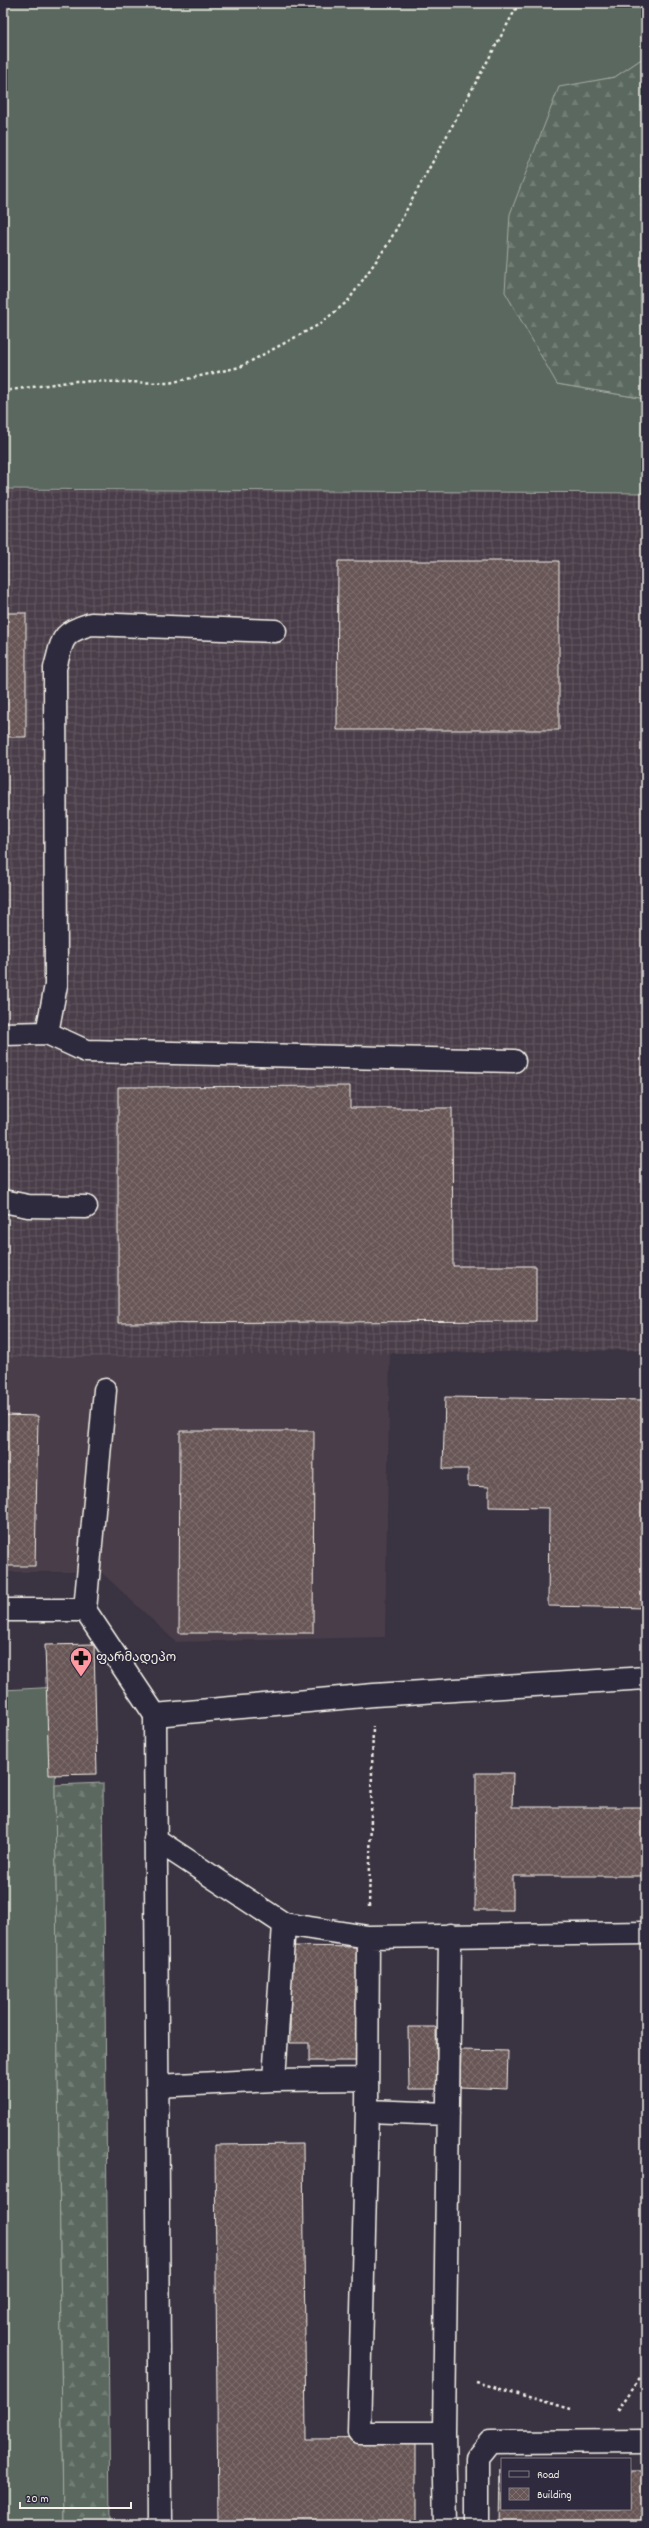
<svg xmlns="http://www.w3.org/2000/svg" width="649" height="2528" viewBox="0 0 649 2528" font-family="Dekko,'Noto Sans Georgian',sans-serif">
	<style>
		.built { fill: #483e48 }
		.industrial { fill: url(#industrial-grid) }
		.grass { fill: #5a685e; stroke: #a7aca3 }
		.forest { fill: url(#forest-firs); stroke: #a7aca3 }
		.building { fill: url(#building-cross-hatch); stroke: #f4f1e8 }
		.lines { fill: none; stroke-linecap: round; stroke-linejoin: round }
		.service-casing { stroke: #f4f1e8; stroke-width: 25 }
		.minor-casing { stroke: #f4f1e8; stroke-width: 25 }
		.path { stroke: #f4f1e8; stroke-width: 2.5; stroke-dasharray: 3 3; stroke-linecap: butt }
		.service { stroke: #2f2a3d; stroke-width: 22 }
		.minor { stroke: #2f2a3d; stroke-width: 22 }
		.labels { text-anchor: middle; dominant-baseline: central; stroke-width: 3.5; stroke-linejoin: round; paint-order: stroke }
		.poi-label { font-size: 13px; fill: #f4f1e8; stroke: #2f2a3d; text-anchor: start }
	</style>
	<defs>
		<pattern id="industrial-grid" width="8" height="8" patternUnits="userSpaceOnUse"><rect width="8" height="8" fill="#483e48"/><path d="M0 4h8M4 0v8" fill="none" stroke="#635a62"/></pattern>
		<pattern id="forest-firs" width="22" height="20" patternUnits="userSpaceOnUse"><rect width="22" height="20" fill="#5a685e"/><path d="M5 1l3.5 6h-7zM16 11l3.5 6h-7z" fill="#727e75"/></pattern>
		<pattern id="building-cross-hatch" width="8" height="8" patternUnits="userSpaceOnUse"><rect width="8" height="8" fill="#685756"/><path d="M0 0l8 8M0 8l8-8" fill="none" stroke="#7e706e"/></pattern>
	</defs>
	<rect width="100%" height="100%" fill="#3a3342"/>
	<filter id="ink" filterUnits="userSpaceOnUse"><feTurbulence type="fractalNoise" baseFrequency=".025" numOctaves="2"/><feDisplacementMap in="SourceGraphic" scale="8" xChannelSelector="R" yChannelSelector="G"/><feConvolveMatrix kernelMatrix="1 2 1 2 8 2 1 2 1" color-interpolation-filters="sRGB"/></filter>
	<g filter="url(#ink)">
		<path class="built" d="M390,1352l-5,285 -209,5 -75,-70h-98v-214z"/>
		<path class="industrial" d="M3,489l643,4v857l-643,8z"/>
		<path class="grass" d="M3,3h643v53l-31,21 -56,11 -2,296 89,15v94l-643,-4z
			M59,1687l-4,98 8,739h-60v-834z"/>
		<path class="forest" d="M646,56v343l-89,-15 -52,-92 5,-78 49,-127 56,-10z
			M103,1783l7,742h-107l60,-1 -8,-739z"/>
		<path class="building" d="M338,561h221v169h-222z
			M3,613h23v124h-23z
			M350,1086v22h102l1,158h83v55l-418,2v-236z
			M445,1397l201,3v208l-98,-2 1,-98 -60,-1v-20l-21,-1v-17h-25z
			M3,1415l35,1 -3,150h-32z
			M180,1431h134l-1,202h-134z
			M94,1644l3,130 -48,1 -4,-130z
			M476,1773h37l-1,34h134v69h-133v34h-38z
			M291,1946l68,1 -1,114h-49v-18h-19z
			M408,2027h28l1,62h-28z
			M461,2050l47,1 -1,38 -47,-2z
			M303,2144l3,295 110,-1v87h-198l-3,-380z
			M500,2469l2,40h128v-38h16v54h-147z"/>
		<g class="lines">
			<g class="service-casing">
				<path id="service" d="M47,1033l39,18 428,10
					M3,1034l44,-1 9,-48 -1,-317c8,-29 5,-35 36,-44l184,7
					M3,1201l25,5 58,1
					M85,1610l20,-220
					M155,1715l5,810
					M155,1839l129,85 84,13 278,-4
					M368,1937l-1,174 -8,322h85l6,-498
					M274,2080l10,-156
					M157,2086l117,-6 93,-1
					M367,2111l81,3
					M444,2433l2,92
					M477,2525v-67l13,-16 156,-1"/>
			</g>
			<g class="minor-casing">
				<path id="minor" d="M3,1610h82l70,105 219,-20 272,-17"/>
			</g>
			<path class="path" d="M3,391l73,-10 93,2 71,-16 80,-43 28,-23 40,-57 131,-241
				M369,1907l4,-181
				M476,2382l95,27
				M618,2410l23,-34 5,-2"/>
			<use href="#service" class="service"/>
			<use href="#minor" class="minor"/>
		</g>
	</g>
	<defs>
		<g id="pharmacy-pin" transform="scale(1.15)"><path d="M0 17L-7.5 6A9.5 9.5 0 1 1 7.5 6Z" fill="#ff9aa2" stroke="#2f2a3d"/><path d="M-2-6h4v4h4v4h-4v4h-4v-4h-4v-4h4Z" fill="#111"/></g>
	</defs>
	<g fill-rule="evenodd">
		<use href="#pharmacy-pin" x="81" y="1658"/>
	</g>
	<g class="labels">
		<g class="poi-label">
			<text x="96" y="1658">ფარმადეპო</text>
		</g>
	</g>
	<rect width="649" height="2528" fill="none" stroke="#2f2a3d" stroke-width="16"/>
	<rect x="8" y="8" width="633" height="2512" fill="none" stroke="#f4f1e8" stroke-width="1.5" filter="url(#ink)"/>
	<rect x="501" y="2458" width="130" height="52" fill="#2f2a3d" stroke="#7e7a81"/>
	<rect x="509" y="2471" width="20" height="6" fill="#2f2a3d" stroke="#7e7a81"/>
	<text x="537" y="2478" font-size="12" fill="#f4f1e8">Road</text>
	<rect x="509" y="2488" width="20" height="12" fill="url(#building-cross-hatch)" stroke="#7e7a81"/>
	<text x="537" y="2498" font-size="12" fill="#f4f1e8">Building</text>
	<path d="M20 2502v6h111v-6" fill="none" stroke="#f4f1e8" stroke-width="2"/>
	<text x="26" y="2502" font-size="12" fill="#f4f1e8" stroke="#2f2a3d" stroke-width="3" paint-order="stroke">20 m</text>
</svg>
